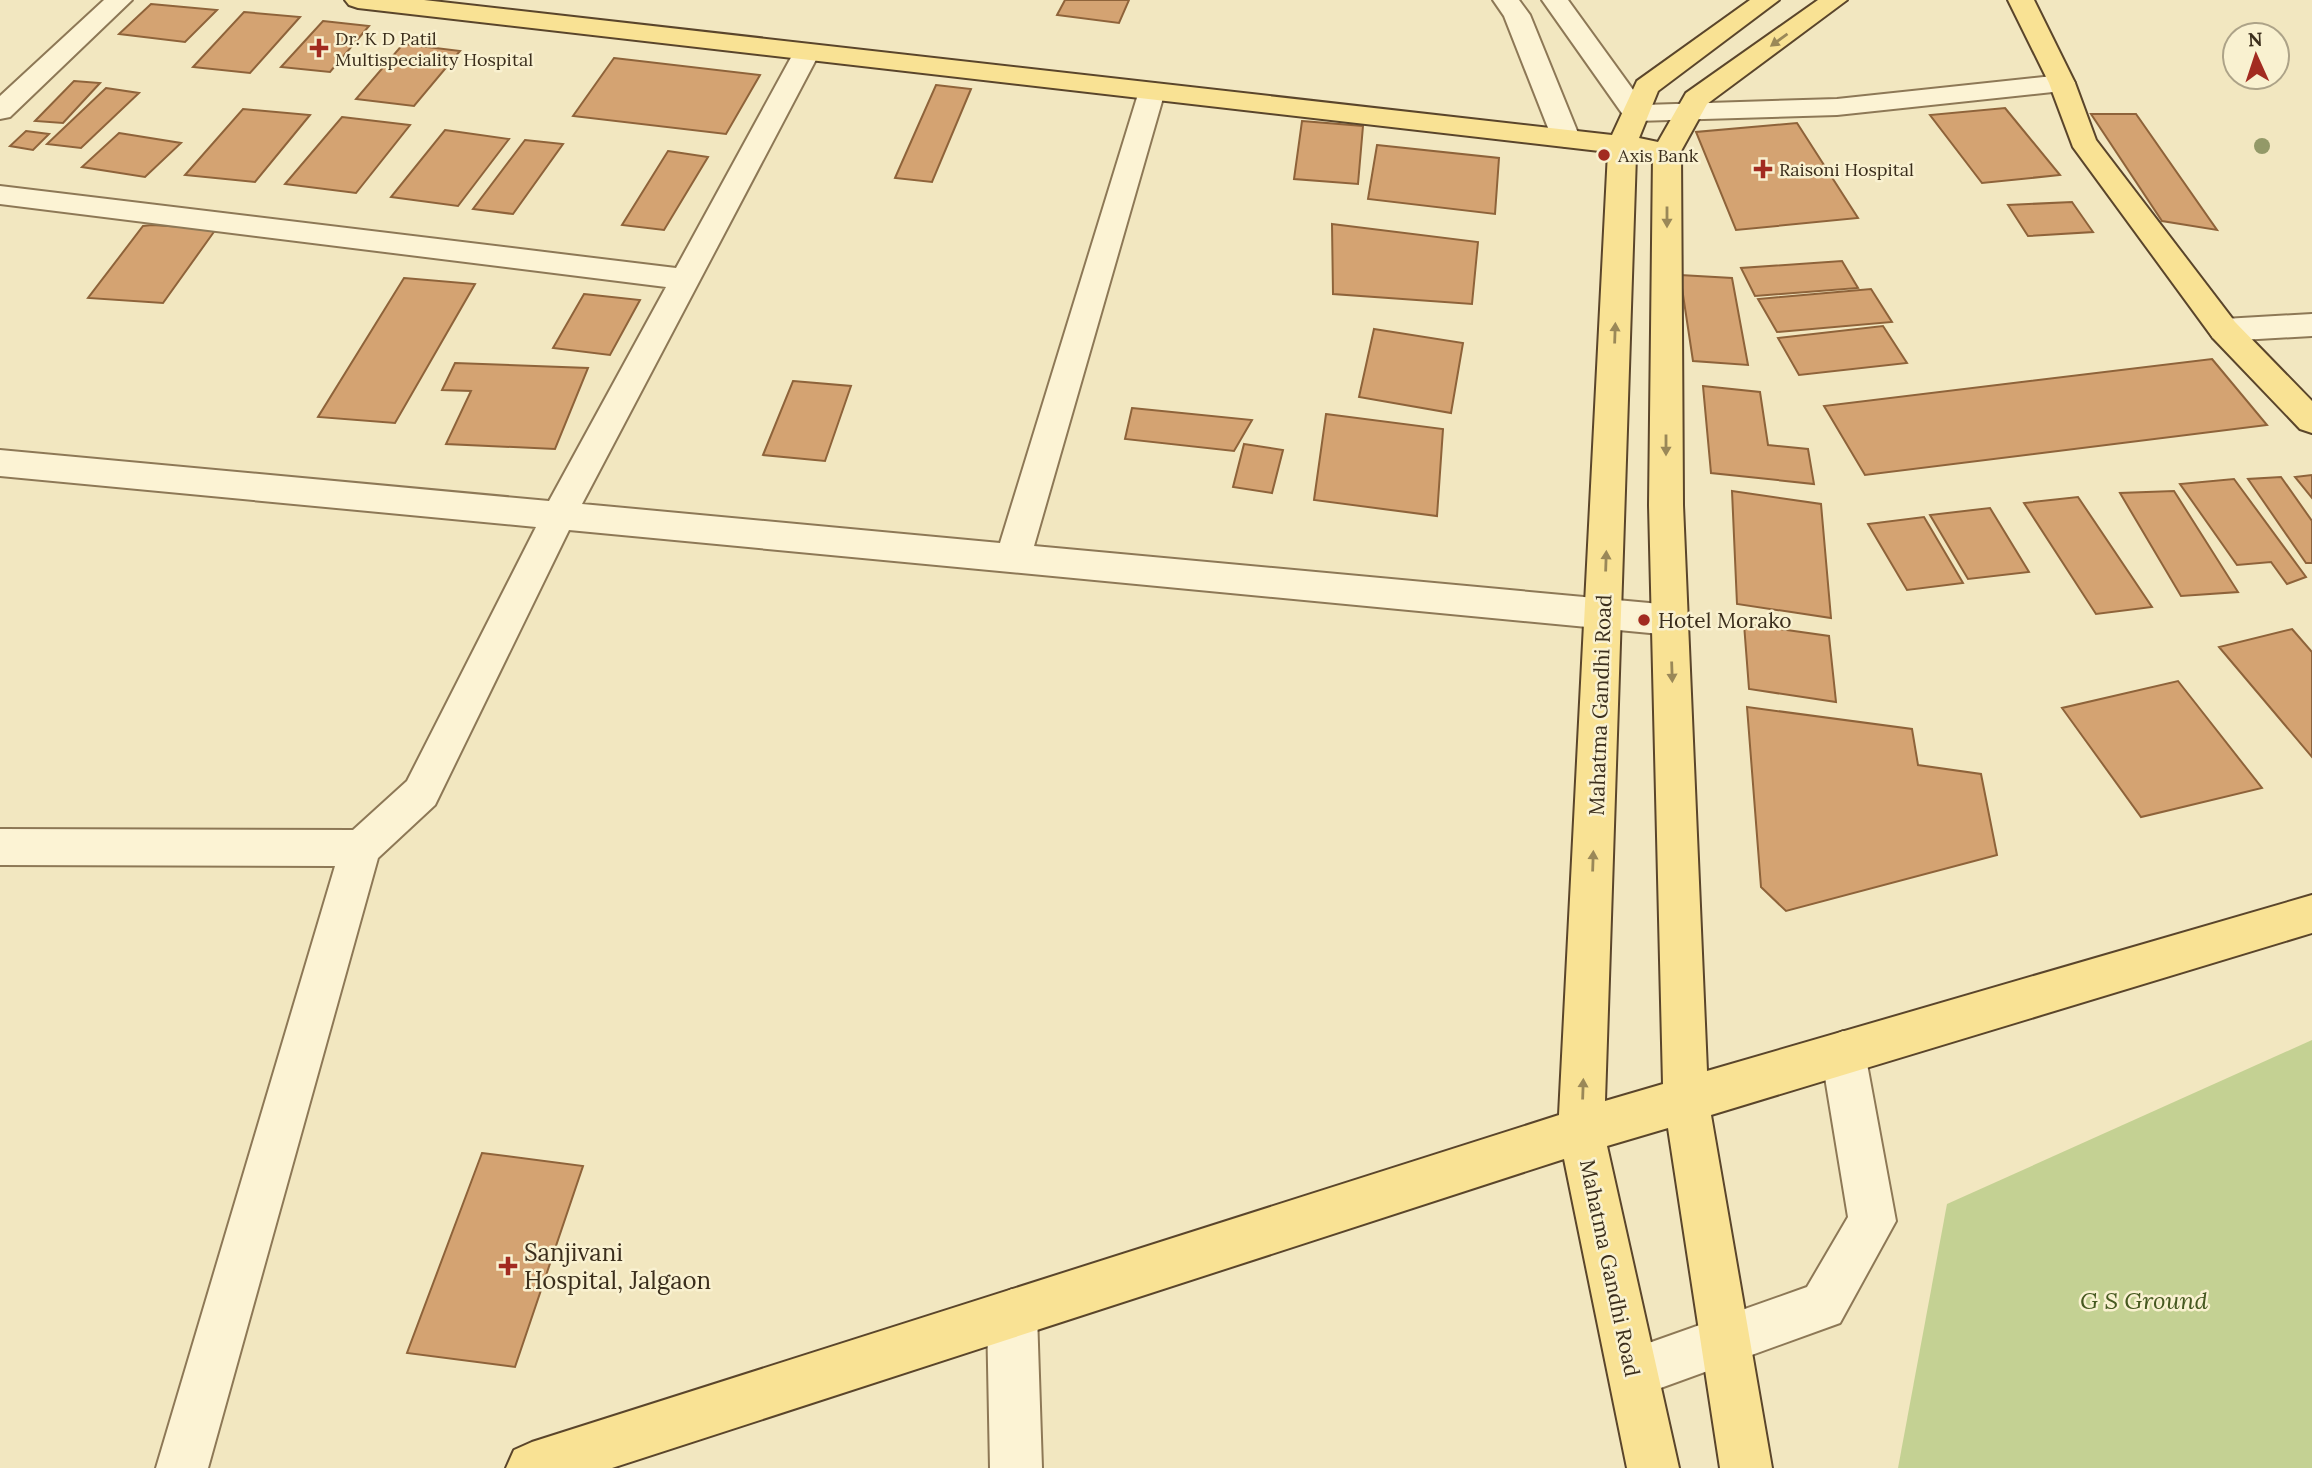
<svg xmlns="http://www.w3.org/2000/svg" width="2312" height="1468" viewBox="0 0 2312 1468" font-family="Lora,serif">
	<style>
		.green { fill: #c4d193 }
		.building { fill: #d4a372; stroke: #8e633a; stroke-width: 2 }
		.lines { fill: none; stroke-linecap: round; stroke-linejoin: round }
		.minor-casing { stroke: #8d7856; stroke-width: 4 }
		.major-casing { stroke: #5a452b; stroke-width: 4 }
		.minor { fill: #fcf3d4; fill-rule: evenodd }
		.major { fill: #f9e294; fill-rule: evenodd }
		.tree { fill: #939968 }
		.oneway { fill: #9a8858 }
		.poi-dot { fill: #a22b20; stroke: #f9f1d0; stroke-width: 2.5 }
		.labels { text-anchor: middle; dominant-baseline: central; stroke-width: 5; stroke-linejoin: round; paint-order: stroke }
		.far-poi-label { font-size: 18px; fill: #3b2e1c; stroke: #f9f1d0; text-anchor: start }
		.poi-label { font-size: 21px; fill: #3b2e1c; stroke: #f9f1d0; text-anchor: start }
		.street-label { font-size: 21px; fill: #3b2e1c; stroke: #f9f1d0 }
		.near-poi-label { font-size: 24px; fill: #3b2e1c; stroke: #f9f1d0; text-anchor: start }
		.near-park-label { font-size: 24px; font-style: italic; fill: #465920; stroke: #f9f1d0 }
	</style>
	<rect width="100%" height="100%" fill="#f2e7c0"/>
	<path class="green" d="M2312,1040v428h-414l49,-264z"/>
	<path class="building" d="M1065,0h64l-10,23 -62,-8z
		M151,4l66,6 -32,32 -66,-8z
		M244,12l56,5 -50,56 -57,-6z
		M323,21l46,5 -39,46 -49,-5z
		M403,44l57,7 -46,55 -58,-7z
		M614,58l146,17 -34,59 -153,-18z
		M74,81l26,2 -37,40 -28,-2z
		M936,85l35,4 -39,93 -37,-4z
		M106,88l33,5 -58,55 -34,-4z
		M2005,108l55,67 -78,8 -52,-68z
		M243,109l67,6 -55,67 -70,-7z
		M2091,114h45l81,116 -55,-9z
		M342,117l68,8 -54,68 -71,-9z
		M1302,121l61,5 -5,58 -64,-5z
		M1797,123l61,95 -122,12 -40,-98z
		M445,130l64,9 -51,67 -67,-9z
		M26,131l23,3 -16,16 -23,-4z
		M119,133l62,10 -36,34 -63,-10z
		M525,140l38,4 -50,70 -40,-5z
		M1377,145l122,13 -4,56 -127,-15z
		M668,151l40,6 -44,73 -42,-5z
		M2072,202l21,30 -65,4 -20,-31z
		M1332,224l146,18 -6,62 -139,-10z
		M152,225l64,4 -53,74 -75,-5 55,-72z
		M1842,261l16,27 -103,8 -14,-28z
		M1680,275l52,3 16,87 -55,-4z
		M404,278l71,6 -80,139 -77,-6z
		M1871,289l21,33 -115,10 -19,-33z
		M584,294l56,6 -30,55 -57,-7z
		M1883,326l24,37 -108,12 -21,-37z
		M1374,329l89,14 -12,70 -92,-16z
		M2212,359l55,66 -402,50 -41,-69z
		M455,363l133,5 -33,81 -109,-5 25,-53 -29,-1z
		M793,381l58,5 -26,75 -62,-6z
		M1703,386l57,6 8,53 40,4 6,35 -103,-11z
		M1132,408l120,12 -18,31 -109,-12z
		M1326,414l117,15 -6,87 -123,-16z
		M1244,444l39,6 -11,43 -39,-6z
		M2312,475v23l-17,-21z
		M2281,477l31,44v42h-6l-58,-84z
		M2234,479l72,98 -19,7 -16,-22 -34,3 -57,-81z
		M1732,491l89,13 10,114 -94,-14z
		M2174,491l64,101 -57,4 -61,-103z
		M2078,497l74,110 -56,7 -72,-111z
		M1990,508l39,64 -61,7 -38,-64z
		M1924,517l39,66 -56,7 -39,-66z
		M1744,624l85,12 7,66 -87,-13z
		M2292,629l20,23v105l-93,-110z
		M2178,681l84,107 -121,29 -79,-109z
		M1747,707l165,22 6,36 63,9 16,81 -211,56 -25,-24z
		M482,1153l101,13 -68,201 -108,-14z"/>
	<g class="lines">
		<g class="minor-casing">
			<path id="minor" d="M104,0h28l-122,117 -10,2v-23z
				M1493,0h26l11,15 50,123 -4,6 -10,3 -10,-3 -4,-6 -48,-122z
				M1542,0h26l76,105 193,-6 225,-24 9,2 4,6 -4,6 -9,2 -225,24 -201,6 -10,-2z
				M807,44l9,2 4,6 -238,452 418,39 139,-452 4,-6 9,-2 9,2 4,6 -131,455 637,59 13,5 5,10 -5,10 -13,5 -1102,-105 -134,275 -57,53 -170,610h-52l179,-602 -335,-1v-36l353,1 54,-49 129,-254 -536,-51v-26l549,51 117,-214 -666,-83v-18l676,82 118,-216 4,-6z
				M2312,314v22l-88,5 -11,-3 -5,-8 5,-8 11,-3z
				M1843,1031l16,7 6,15 31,168 -56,102 -207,75 -18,-7 -7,-18 7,-18 192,-68 41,-70 -27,-164 6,-15z
				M1012,1289l17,8 8,17 5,154h-52l-3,-154 8,-17z"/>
		</g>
		<g class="major-casing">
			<path id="major" d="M345,0h79l1188,135 25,-54 113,-81h29l-121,91 -19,47 19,4 28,-49 132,-93h29l-140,104 -26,47 2,354 24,566 605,-176v38l-601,182 61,353h-52l-52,-340 -61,18 72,322h-52l-63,-309 -952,309h-106l8,-18 18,-8 1027,-327 49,-963 -1250,-144 -9,-3zM1636,155l17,1 -4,349 14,579 -58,17z
				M2008,0h26l41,83 21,57 139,182 77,79v32l-12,-4 -87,-91 -140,-191 -24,-64z"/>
		</g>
		<use href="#minor" class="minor"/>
		<use href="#major" class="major"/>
	</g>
	<circle class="tree" cx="2262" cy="146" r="8"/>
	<defs><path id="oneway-solid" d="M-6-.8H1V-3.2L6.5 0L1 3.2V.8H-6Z" transform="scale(1.75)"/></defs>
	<g class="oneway">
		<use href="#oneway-solid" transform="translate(1779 40) rotate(144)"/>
		<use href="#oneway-solid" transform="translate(1667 217) rotate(90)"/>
		<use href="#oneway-solid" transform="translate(1615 333) rotate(-88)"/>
		<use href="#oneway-solid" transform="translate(1666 445) rotate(90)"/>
		<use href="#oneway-solid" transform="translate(1606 561) rotate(-88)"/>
		<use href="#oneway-solid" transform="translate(1672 672) rotate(88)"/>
		<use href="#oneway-solid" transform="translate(1593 861) rotate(-88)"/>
		<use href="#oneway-solid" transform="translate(1583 1089) rotate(-88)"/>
	</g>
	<g class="poi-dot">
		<path d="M315.5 37.5h7v7h7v7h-7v7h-7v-7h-7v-7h7z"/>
		<circle cx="1604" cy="155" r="7"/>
		<path d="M1759.5 158.5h7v7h7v7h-7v7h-7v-7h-7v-7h7z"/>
		<circle cx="1644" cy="620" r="7"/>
		<path d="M504.5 1255.5h7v7h7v7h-7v7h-7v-7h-7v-7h7z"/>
	</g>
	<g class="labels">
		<g class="far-poi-label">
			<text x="335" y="38">Dr. K D Patil<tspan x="335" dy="21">Multispeciality Hospital</tspan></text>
			<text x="1618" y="155">Axis Bank</text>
			<text x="1779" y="169">Raisoni Hospital</text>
		</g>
		<g class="poi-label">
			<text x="1658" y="620">Hotel Morako</text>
		</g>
		<g class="street-label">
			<text transform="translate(1600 705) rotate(-88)">Mahatma Gandhi Road</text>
			<text transform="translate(1610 1268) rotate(78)">Mahatma Gandhi Road</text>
		</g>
		<g class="near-poi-label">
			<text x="524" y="1252">Sanjivani<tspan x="524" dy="28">Hospital, Jalgaon</tspan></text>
		</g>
		<g class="near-park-label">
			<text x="2144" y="1300">G S Ground</text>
		</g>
	</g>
	<g transform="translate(2256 56) rotate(357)"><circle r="33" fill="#f9f1d0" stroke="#ada388" stroke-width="2"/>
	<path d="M0-5L12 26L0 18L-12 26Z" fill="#a22b20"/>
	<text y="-10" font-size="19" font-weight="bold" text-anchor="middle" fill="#3b2e1c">N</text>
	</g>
</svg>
